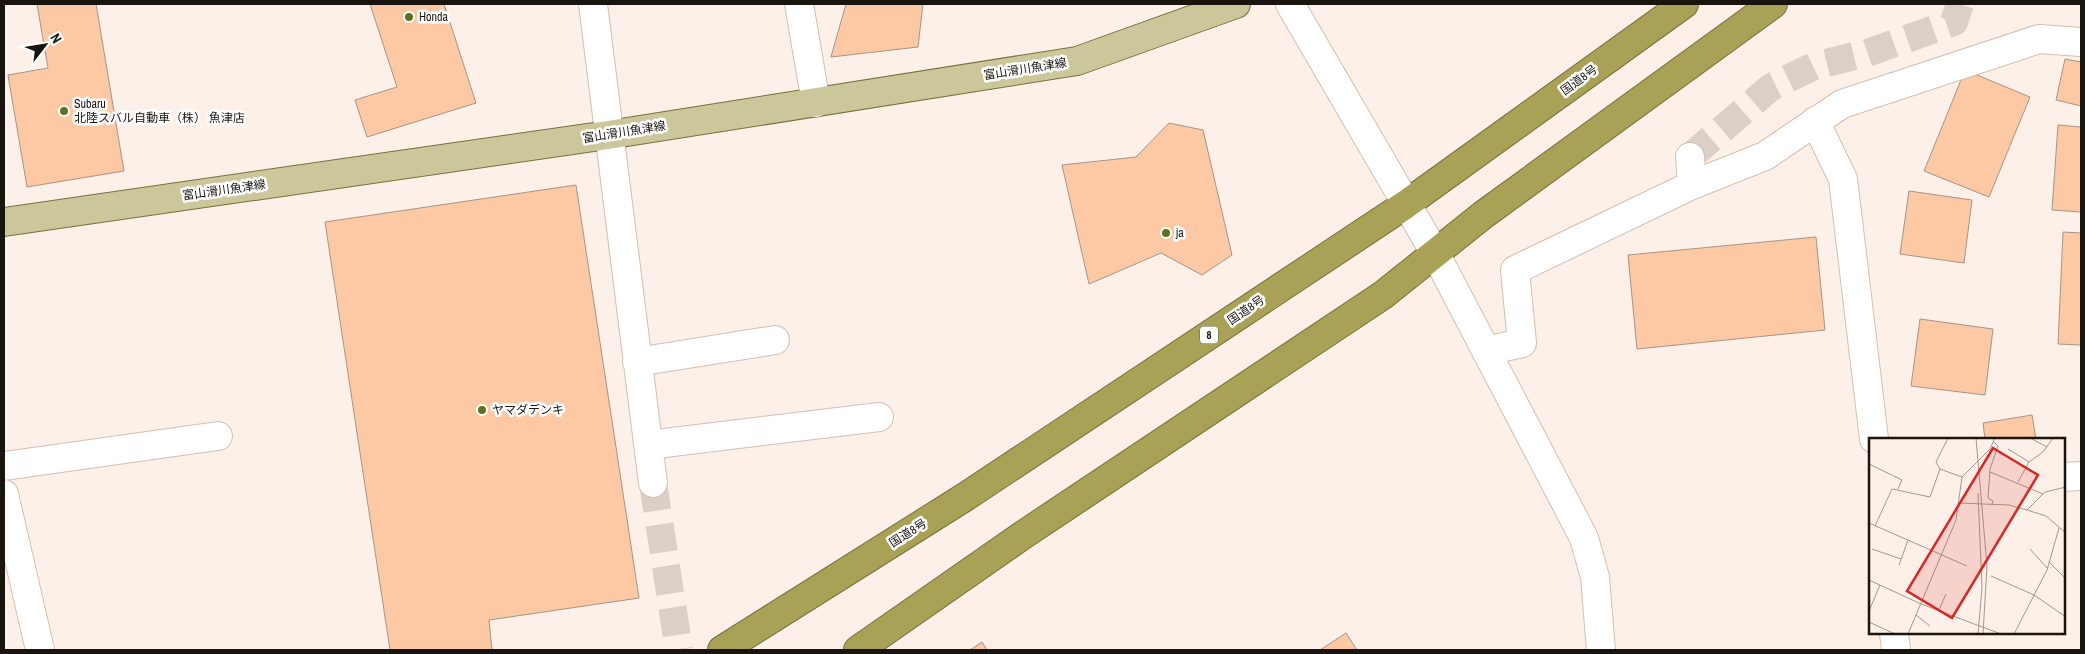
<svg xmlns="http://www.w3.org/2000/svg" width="2085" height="654" viewBox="0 0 2085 654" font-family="'Archivo Narrow','Noto Sans JP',sans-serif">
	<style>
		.building { fill: #fdc9a4; stroke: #a69487 }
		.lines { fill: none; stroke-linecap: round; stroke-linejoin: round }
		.minor-tunnel { stroke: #dbcfc7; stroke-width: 28; stroke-dasharray: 28 14; stroke-linecap: butt }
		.minor-casing { stroke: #d2bfb2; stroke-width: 30 }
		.major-casing { stroke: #77703d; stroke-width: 30 }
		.highway-casing { stroke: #77703d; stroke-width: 30 }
		.minor { stroke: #fff; stroke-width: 28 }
		.major { stroke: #cbc79a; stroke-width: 28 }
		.highway { stroke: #a9a156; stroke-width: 28 }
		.poi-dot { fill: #5f711f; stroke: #fff; stroke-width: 2 }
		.labels { text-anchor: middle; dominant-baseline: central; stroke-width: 5; stroke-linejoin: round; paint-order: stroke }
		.shield { fill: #fff; stroke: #5f5a57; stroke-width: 1 }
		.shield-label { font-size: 11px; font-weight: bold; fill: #1a140f }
		.poi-label { font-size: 12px; fill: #1a140f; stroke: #fff; text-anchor: start }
		.street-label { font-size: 12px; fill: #1a140f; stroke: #fff }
		.inset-road { fill: none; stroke: #a29891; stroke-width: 1 }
		.view { fill: #d62828; fill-opacity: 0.15; stroke: #d62828; stroke-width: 2.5 }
		.inset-edge { fill: none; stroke: #1a140f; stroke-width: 2.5 }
	</style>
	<rect width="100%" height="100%" fill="#fdf0e8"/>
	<path class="building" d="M37,4h59l28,167 -97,16 -19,-112 40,-7z
		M370,4h74l32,99 -109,34 -12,-37 42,-13z
		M846,4h77l-5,43 -87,10z
		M2065,59l16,3v44l-25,-6z
		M1965,70l65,27 -41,100 -65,-26z
		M1169,123l34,7 29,125 -30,20 -41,-22 -72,31 -27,-119 74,-8z
		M2058,125l23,2v85l-29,-2z
		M576,185l63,413 -150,22 3,30h-102l-65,-428z
		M1909,191l63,9 -8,63 -64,-9z
		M2063,232l18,1v112l-23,-1z
		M1816,237l9,93 -188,19 -9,-94z
		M1920,319l73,10 -8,66 -74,-9z
		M2032,415l4,24h-51l-2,-16z
		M1346,633l11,17h-37z
		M982,642l5,8h-17z"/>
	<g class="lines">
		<path class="minor-tunnel" d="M1690,157l81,-70 43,-21 53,-13 87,-31 6,-18
			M653,483l26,167"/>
		<g class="minor-casing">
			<path id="minor" d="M593,4l60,479
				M799,4l17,99
				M1290,4l145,249 149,285 11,39 6,73
				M1815,121l28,58 31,260
				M1690,157l2,28
				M1486,351l36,-8 -7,-73 177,-85 73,-29 77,-52 197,-65 42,3
				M637,362l138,-22
				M648,445l231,-28
				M4,466l214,-30
				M2064,477l17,-1
				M4,494l36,156
				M1894,633l2,17"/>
		</g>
		<g class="major-casing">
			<path id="major" d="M4,222l604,-87 469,-74 159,-57"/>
		</g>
		<g class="highway-casing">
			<path id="highway" d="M722,650l243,-153 440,-292 279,-201
				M858,650l165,-115 360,-240 100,-80 290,-211"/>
		</g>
		<use href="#minor" class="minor"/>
		<use href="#major" class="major"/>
		<use href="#highway" class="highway"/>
	</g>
	<g class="poi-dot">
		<circle cx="409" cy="17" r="5"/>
		<circle cx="64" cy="111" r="5"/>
		<circle cx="1166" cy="233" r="5"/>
		<circle cx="482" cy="410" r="5"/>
	</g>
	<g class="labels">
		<rect class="shield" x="1200" y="326.5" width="18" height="17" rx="4"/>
		<g class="shield-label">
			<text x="1209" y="335">8</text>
		</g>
		<g class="poi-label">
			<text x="419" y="17">Honda</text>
			<text x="74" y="104">Subaru<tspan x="74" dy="14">北陸スバル自動車（株） 魚津店</tspan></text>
			<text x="1176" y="233">ja</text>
			<text x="492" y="410">ヤマダデンキ</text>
		</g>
		<g class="street-label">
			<text transform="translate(1025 69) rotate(-9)">富山滑川魚津線</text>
			<text transform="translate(1579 80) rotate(-36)">国道8号</text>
			<text transform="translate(624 132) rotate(-9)">富山滑川魚津線</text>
			<text transform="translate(224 190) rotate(-8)">富山滑川魚津線</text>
			<text transform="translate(1246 310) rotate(-34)">国道8号</text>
			<text transform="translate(908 533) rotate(-32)">国道8号</text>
		</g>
	</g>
	<g transform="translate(1869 438)">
		<rect width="196" height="196" fill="#fdf0e8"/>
		<path class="inset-road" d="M107,0l11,128 -4,68M161,0l17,9M139,11l21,13M0,26l33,16 -4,9M71,31l-4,-7 12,-24M121,34l53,22M149,44l11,-20 14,-10 10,-14M90,65l50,2 18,5 19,6 20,17M123,66l1,-3 -5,-3 2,-29 8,-23 -4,-4M158,72l18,-18 21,-5M0,85l98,43M6,88l17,-37 38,8 10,-28 22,8M3,111l29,10M161,111l17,19M180,124l17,17M30,127l9,-25M122,138l43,19 32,22M0,142l52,24 80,30M70,172l7,-16M0,173l11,-26M47,177l14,11M0,184l26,12M39,196l48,-114 6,-43 28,-28 5,-11M109,196l4,-46 -4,-95M145,196l33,-64 12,-42"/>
		<path class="view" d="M124,10l45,27 -86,143 -45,-27z"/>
		<rect width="196" height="196" class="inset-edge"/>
	</g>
	<rect width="2085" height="654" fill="none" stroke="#1a140f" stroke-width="10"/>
	<g transform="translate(45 45) rotate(59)" stroke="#ffffff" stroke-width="4" paint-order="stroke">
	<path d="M0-4L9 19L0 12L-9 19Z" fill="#1a140f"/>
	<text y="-8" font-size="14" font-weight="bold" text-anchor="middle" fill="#1a140f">N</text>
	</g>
</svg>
